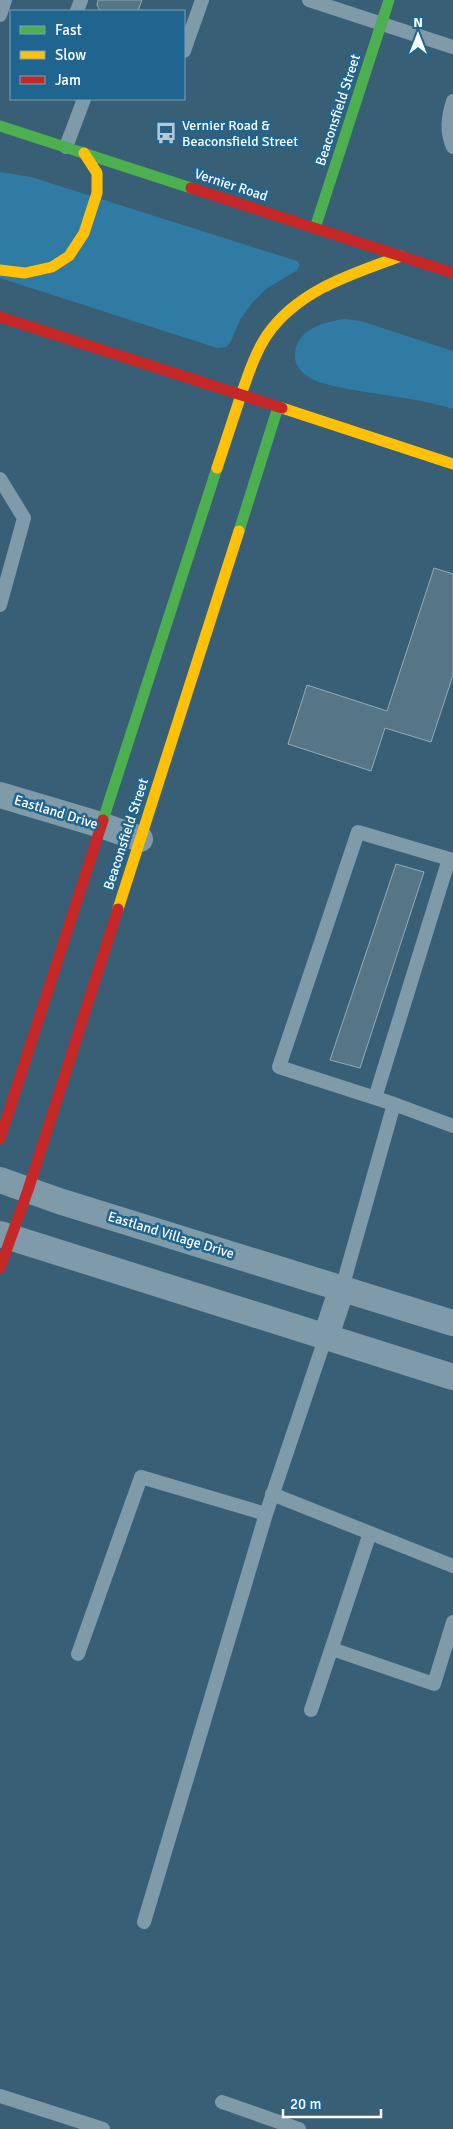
<svg xmlns="http://www.w3.org/2000/svg" width="453" height="2129" viewBox="0 0 453 2129" font-family="Signika,sans-serif">
	<style>
		.green { fill: #307ba3 }
		.building { fill: #567587; stroke: #94aab7 }
		.lines { fill: none; stroke-linecap: round; stroke-linejoin: round }
		.lane { stroke: #7f9aa9; stroke-width: 14 }
		.street { stroke: #7f9aa9; stroke-width: 26 }
		.fast { stroke: #4caf50; stroke-width: 11 }
		.slow { stroke: #ffc107; stroke-width: 11 }
		.jam { stroke: #c62828; stroke-width: 11 }
		.labels { text-anchor: middle; dominant-baseline: central; stroke-width: 5; stroke-linejoin: round; paint-order: stroke }
		.street-label { font-size: 14px; fill: #fff; stroke: #1f658f }
		.poi-label { font-size: 14px; fill: #fff; stroke: #1f658f; text-anchor: start }
	</style>
	<rect width="100%" height="100%" fill="#385f76"/>
	<path class="green" d="M0,172l31,5 266,84 3,4 -4,6 -30,18 -14,14 -12,17 -10,23 -4,4 -9,1 -217,-70z
		M345,319l16,2 92,30v58c-31,-10 -66,-13 -99,-19 -14,-3 -31,-5 -44,-12 -8,-5 -15,-12 -15,-21 -1,-27 28,-35 50,-38z"/>
	<path class="building" d="M98,0h44l-4,11h-38l-3,-6z
		M434,568l19,6v101l-22,67 -46,-14 -14,43 -83,-27 19,-59 80,26z
		M396,864l28,8 -64,196 -30,-8z"/>
	<g class="lines">
		<path class="lane" d="M309,0l144,47
			M77,11l4,-11
			M0,15l5,-15
			M184,51l18,-51
			M453,101c-5,16 -7,30 0,46
			M66,147l18,-48
			M0,479l24,39 -24,87
			M453,860l-95,-28 -79,235 115,37 59,22
			M375,1098l74,-239
			M342,1288l52,-184
			M272,1494l181,72
			M332,1649l102,35 19,-62
			M78,1654l63,-177 125,37
			M311,1710l59,-177
			M144,1922l122,-408 60,-178
			M0,2096l103,33
			M222,2102l77,27"/>
		<path class="street" d="M0,795l101,30 39,14
			M0,1180l59,21 394,122
			M0,1234l453,143
			M326,1336l16,-48"/>
		<path class="fast" d="M0,126l191,62
			M315,228l74,-228
			M239,531l39,-124
			M103,820l114,-352"/>
		<path class="slow" d="M0,270l25,3 27,-6 17,-11 15,-23 13,-40v-20l-13,-20
			M241,395c7,-20 14,-42 26,-60 31,-45 85,-61 134,-79
			M282,408l171,56
			M217,468l24,-73
			M118,909l121,-378"/>
		<path class="jam" d="M191,188l262,85
			M0,317l282,91
			M0,1139l103,-319
			M0,1268l28,-78 90,-281"/>
	</g>
	<defs>
		<g id="bus-bare" transform="scale(1.725)"><path d="M-5-6H5V4H4V6H2V4H-2V6H-4V4H-5ZM-3.5-4V0h7V-4ZM-3.5 1.2v1.5H-2V1.2ZM2 1.2v1.5H3.5V1.2Z" fill="#b9c7cf" stroke="#1f658f" stroke-width="2.5" paint-order="stroke"/></g>
	</defs>
	<g fill-rule="evenodd">
		<use href="#bus-bare" x="166" y="133"/>
	</g>
	<g class="labels">
		<g class="street-label">
			<text transform="translate(338 110) rotate(-72)">Beaconsfield Street</text>
			<text transform="translate(231 185) rotate(18)">Vernier Road</text>
			<text transform="translate(56 812) rotate(17)">Eastland Drive</text>
			<text transform="translate(126 834) rotate(-72)">Beaconsfield Street</text>
			<text transform="translate(171 1235) rotate(17)">Eastland Village Drive</text>
		</g>
		<g class="poi-label">
			<text x="182" y="125">Vernier Road &amp;<tspan x="182" dy="16">Beaconsfield Street</tspan></text>
		</g>
	</g>
	<rect x="10" y="10" width="175" height="90" fill="#1f658f" stroke="#79a3bc"/>
	<rect x="20" y="26" width="25" height="8" fill="#4caf50" stroke="#79a3bc"/>
	<text x="55" y="35" font-size="15" fill="#ffffff">Fast</text>
	<rect x="20" y="51" width="25" height="8" fill="#ffc107" stroke="#79a3bc"/>
	<text x="55" y="60" font-size="15" fill="#ffffff">Slow</text>
	<rect x="20" y="76" width="25" height="8" fill="#c62828" stroke="#79a3bc"/>
	<text x="55" y="85" font-size="15" fill="#ffffff">Jam</text>
	<g transform="translate(418 35)" stroke="#1f658f" stroke-width="4" paint-order="stroke">
	<path d="M0-4L9 19L0 12L-9 19Z" fill="#ffffff"/>
	<text y="-8" font-size="14" font-weight="bold" text-anchor="middle" fill="#ffffff">N</text>
	</g>
	<path d="M283 2109v8h98v-8" fill="none" stroke="#ffffff" stroke-width="2.5"/>
	<text x="290" y="2109" font-size="15" fill="#ffffff" stroke="#1f658f" stroke-width="4" paint-order="stroke">20 m</text>
</svg>
